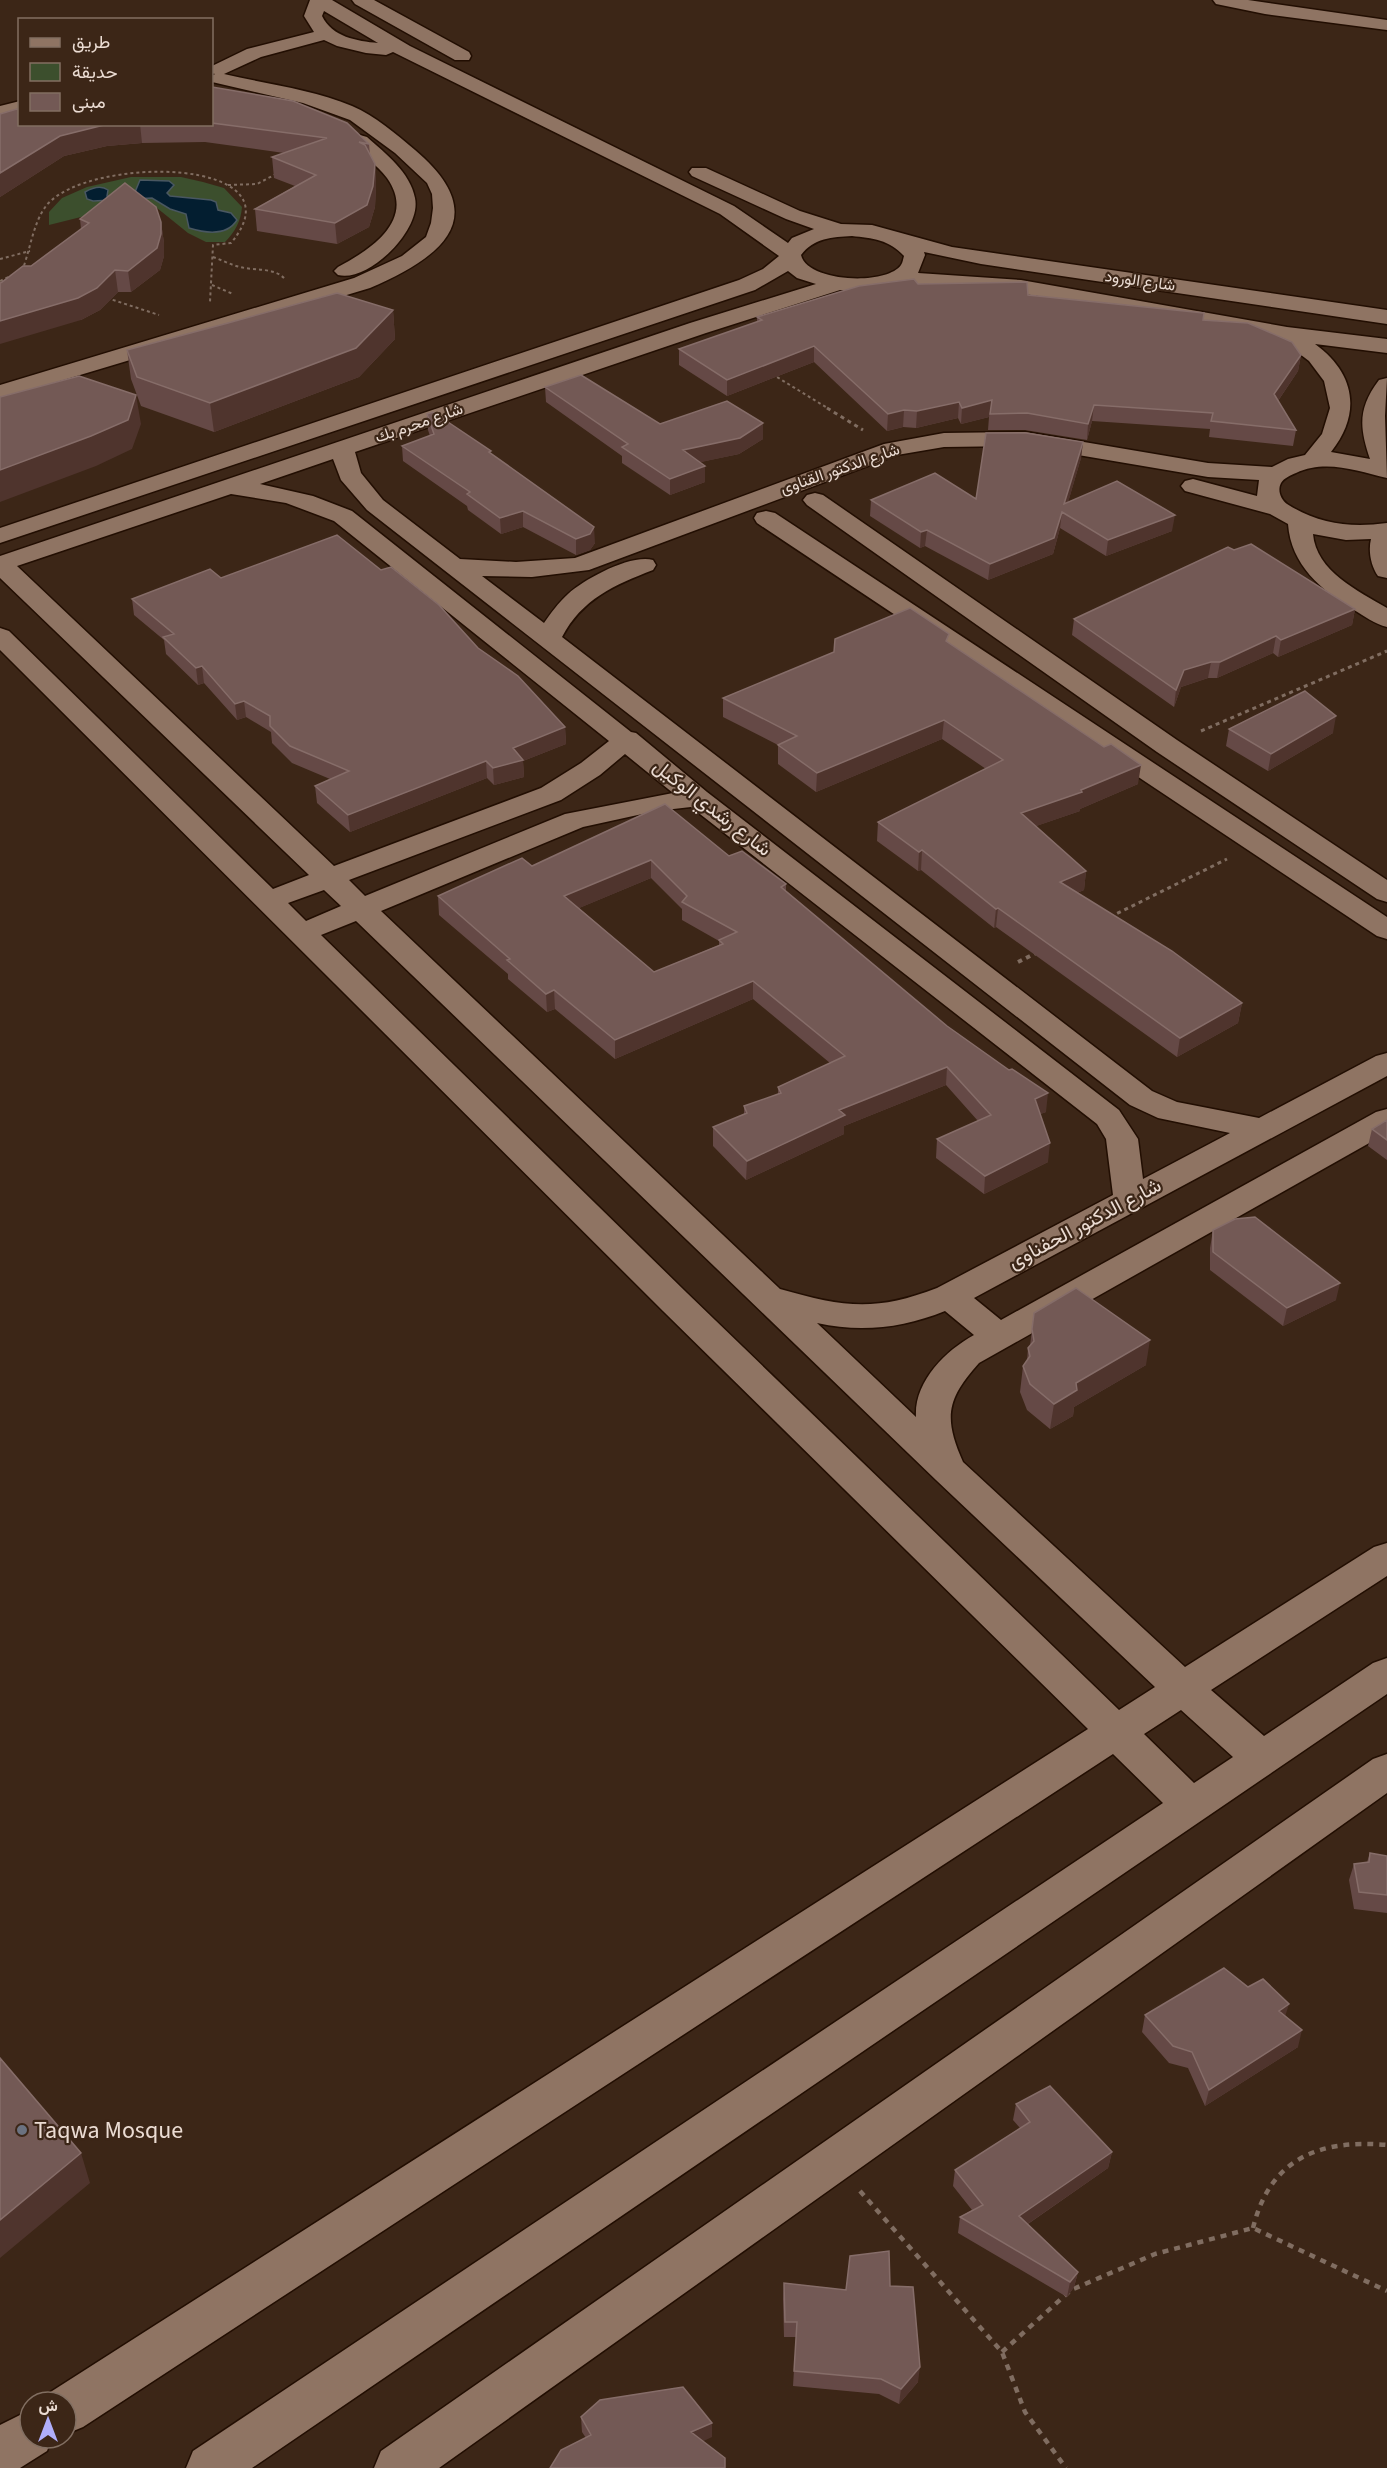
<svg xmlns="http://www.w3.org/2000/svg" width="1387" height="2468" viewBox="0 0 1387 2468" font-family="'Source Sans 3',Vazirmatn,sans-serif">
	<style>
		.green { fill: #3c4f2d }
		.water { fill: #031e30; stroke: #495761; stroke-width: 1.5 }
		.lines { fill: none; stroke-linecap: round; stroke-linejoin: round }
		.minor-casing { stroke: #220e02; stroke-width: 3 }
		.path-far3 { stroke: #806d61; stroke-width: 2; stroke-dasharray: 3 3; stroke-linecap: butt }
		.path-far2 { stroke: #806d61; stroke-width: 3; stroke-dasharray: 4 4; stroke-linecap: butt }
		.path-far1 { stroke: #806d61; stroke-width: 4; stroke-dasharray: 4.5 4.5; stroke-linecap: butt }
		.path { stroke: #806d61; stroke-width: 4.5; stroke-dasharray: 6 6; stroke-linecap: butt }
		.minor { fill: #8f7463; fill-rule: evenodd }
		.wall { fill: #654946; fill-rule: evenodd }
		.shaded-wall { fill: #4f342d }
		.building { fill: #735955; stroke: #866d69; stroke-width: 1.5; fill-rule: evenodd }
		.worship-dot { fill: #6b7280; stroke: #3c2617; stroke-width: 2 }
		.labels { text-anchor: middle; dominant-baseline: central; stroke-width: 4.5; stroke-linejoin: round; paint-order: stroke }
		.far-street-label { font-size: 16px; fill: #ebdcd3; stroke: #3c2617 }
		.street-label { font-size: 20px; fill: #ebdcd3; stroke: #3c2617 }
		.near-poi-label { font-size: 24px; fill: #ebdcd3; stroke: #3c2617; text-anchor: start }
	</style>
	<rect width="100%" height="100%" fill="#3c2617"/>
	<path class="green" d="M131,177h50l22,5 21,6 18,19c-1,14 -7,25 -17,35h-19l-18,-9 -31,-25 -20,-5 -88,22v-13l13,-14 25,-11z"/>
	<path class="water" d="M140,180l29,1 5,4 -7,8 3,3 41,4 5,2 2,8 13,3 6,7c-10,16 -32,13 -48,8l-3,-14 -16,-5 -18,-11 -59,3 -6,-2 -2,-7c7,-4 16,-7 23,-2l-1,6 4,2 24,-6z"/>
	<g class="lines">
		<g class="minor-casing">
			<path id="minor" d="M310,0h22l78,46 324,160 54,37 4,-5 22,-9 -28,-10 -94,-43 -3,-4 3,-4h14l94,43 41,13 31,1 80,22 435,63v14l-406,-60 -57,-12 1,3 -7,18 103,7 266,47 100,12v14l-72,-9c40,29 47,69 16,108l39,7c-11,-32 -12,-51 9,-79l8,-2 -2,38 2,62c-30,-7 -61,-19 -91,-5 -5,2 -12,5 -15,10 -4,8 0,16 6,21 32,20 63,24 100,19v55l-9,-2c-7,-10 -10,-25 -7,-37l-25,1 -33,-6c3,37 45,57 74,74v19c-12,-3 -23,-11 -33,-17 -33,-20 -63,-45 -66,-86l-18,-10 -85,-23 -4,-5 4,-5 8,-2 64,17 2,-16 -51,-3 -183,-31 -81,1 -47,8 -308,115 -57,7 -50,-1 62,47c7,-10 14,-20 24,-29 17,-15 62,-40 85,-34l3,5 -3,5c-39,15 -71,29 -91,67l590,454 25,11 82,16 117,-62 11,-3v23l-413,222 27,22 375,-208 11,-3v24l-408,230c-32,36 -36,54 -16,99l222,205 189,-120 13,-4v33l-176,114 53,46 109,-73 14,-5v36l-1135,774h-66l7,-17 970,-648 -50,-49 -1030,673 -17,7v-32h-20l3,-9 1039,-664 -425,-418 -663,-661v-22l9,3 264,258 36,-14 -309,-297v-22l690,-233 126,-39 -19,-6 -9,-7 -33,19 -755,253v-15l739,-248 24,-11 16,-13 -59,-42 -327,-162 -7,3 -20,-2 -29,-7 -13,-6 -63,17 -37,17c42,10 88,15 128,32 23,10 44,28 63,44 79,67 27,107 -45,138l-370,111v-14l354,-107 48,-22 24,-19 5,-14 2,-15 -1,-14 -5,-11 -32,-30 -45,-33 -47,-17 -91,-21v-6l3,-2 -3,-1v-7l35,-17 67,-17 -10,-16zM324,11l54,32c-21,-2 -46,-6 -56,-27zM852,236c20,2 38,4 52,20 -1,3 -1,6 -3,9 -15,21 -94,17 -100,-10 13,-17 31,-18 51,-19zM894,285c130,0 258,31 386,54l29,22 15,20 6,27 -8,26 -17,21 -17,4 -16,8 -64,-4 -183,-31 -81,1 -60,11 -309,114 -59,4 -56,-3 -77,-59 -22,-27 -6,-21 351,-119 134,-43h28zM333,459l8,21 26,30 763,595 28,13 72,15 -87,46 -5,-40 -19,-29 -412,-318 -71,-59 -5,-1 -279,-221 -39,-15 -53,-12zM231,494l55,9 48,18 275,220 -28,22 -40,25 -207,78 -317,-300zM625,754l48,39 -108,21 -200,82 -16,-16 212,-80 39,-25zM691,807l406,317 9,15 7,56 -176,93c-62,24 -94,19 -157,1l-399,-378 202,-84 73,-16zM324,890l17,16 -35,15 -18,-18zM356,921l580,559 219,207 -36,23 -432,-417 -366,-358zM945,1311l29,24c-29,16 -60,47 -58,82l-99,-94c44,10 86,5 128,-12zM1181,1710l52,47 -39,26 -50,-49z
				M352,0h22l95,52 2,4 -2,4h-14l-100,-56z
				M1213,0h35l139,20v10l-122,-16 -49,-10z
				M20,101v12l-20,5v-12z
				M360,135l7,2c19,17 43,35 48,61 7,32 -47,85 -77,77l-4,-4 4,-4c32,-17 79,-47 49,-89 -10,-14 -27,-23 -37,-37l3,-4z
				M815,493l8,2 354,245 210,140v22l-10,-3 -220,-147 -350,-247 -4,-5 4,-5z
				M766,511l9,2 612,404v22l-10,-3 -620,-413 -3,-5 3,-5z
				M1387,1754v39l-948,675h-65l7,-17 992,-692z
				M30,2410v28h22l-5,13 -27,17h-20v-43z"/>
		</g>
		<path class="path-far3" d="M228,185l29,-1 21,-11
			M213,257c9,3 18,8 27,10 15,4 34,0 45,12
			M0,259l30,-8
			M22,271c8,-20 11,-48 24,-65 40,-51 258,-50 185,37l-18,2 -3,57
			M0,281l13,-6
			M212,285l21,9
			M107,298l52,17
			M772,374l57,35"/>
		<path class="path-far2" d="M827,408l36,22
			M1201,731l186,-80
			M1110,917l117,-58"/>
		<path class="path-far1" d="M1018,962l18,-9"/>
		<path class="path" d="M860,2191l142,161 23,60 41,56
			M1253,2228c17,-70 67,-89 134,-83
			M1002,2352l69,-62 84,-36 98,-26 134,63"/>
		<use href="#minor" class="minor"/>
	</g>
	<path class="wall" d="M212,87l157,57 1,11 5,9 1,21 -1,22 -6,20 -32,17 -80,-13 -2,-22 40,-23 -21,-8 -2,-21 12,-4 -79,-11 -63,1 -35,3 -43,10 -64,41v-83l20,10h192z
		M80,219l81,3 3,21v13l-4,14 -29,22h-13l-18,18 -19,10 -79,-38 29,-16 50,-37z
		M918,284l286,29 -1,7 98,35 -3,16 -20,30 18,29 -3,16 -84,-9 1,-8 -118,-8 -5,19 -62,-10h-37l1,-13 -28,7 -3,-6 -42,10 -13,-1 -16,4 -73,-69 -87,34 -48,-31v-16l78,-27v-5z
		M393,310l2,29 -36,38 -145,55 -73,-26 -10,-27 -4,-29z
		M545,387l115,37 103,15 -24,15 -39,8 5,20 -35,13 -48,-32v-7l-76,-54z
		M427,414l64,40 104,89 -5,7 -14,5 -53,-28 -22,7 -33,-24 -1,-4 -64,-45 -1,-15 28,-10 -2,-6z
		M1083,442l-2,16 -13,44 104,29 -66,25 -46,-28 -7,26 -65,26 -63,-34 -5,2 -50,-32 1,-16 105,-1z
		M1234,550l121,59 -3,16 -74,32 -5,-4 -56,25h-9l-27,9 -7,20 -102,-72 2,-16z
		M221,578l257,70 87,79 1,17 -43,17 1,16 -30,8 -7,-7 -137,54 -33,-29 -2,-17 15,-7 -38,-16 -20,-20 -1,-11 -25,-15 -9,3 -33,-37 -6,2 -32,-31 -2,-14 -30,-25 -2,-16z
		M949,643l189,141 -58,25v2l-44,15 50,45 -2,19 -7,3 165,110 -4,20 -61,34 -181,-130 -2,1 -73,-58 -3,1 -41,-30 1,-19 108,-53 -44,-30 -126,53 -38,-28v-19l-55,-28v-19z
		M1229,729l104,4 -65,38 -42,-25z
		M729,856l57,28v7l260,221 -6,2 8,48 -64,32 -48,-36 1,-19 41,-18 -32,-36 -102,41v8l-98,46 -33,-34v-19l31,-13v-8l34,-12v-7l52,-24 -77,-64 -138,60 -60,-50 -8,3 -39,-33v-5l-69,-59 -1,-19 94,-30zM651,878l31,31v11l37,21v4l-65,27 -75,-64z
		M1387,1120v40l-19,-14 4,-17z
		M1213,1230l123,70 -53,26 -73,-56v-22z
		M1034,1313l112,52 -72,42 -1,9 -23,13 -23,-19 -7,-18 3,-26 4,-5 1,-13 2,-2z
		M1370,1853l17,3v57l-33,-4 -5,-29 5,-16 13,-2z
		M1145,2015l140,1 13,31 -93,59 -17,-38 -19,-5 -27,-31z
		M1016,2104l96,48 -4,16 -80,56 50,48 -4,15 -7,10 -109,-64 2,-16 12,-7 -19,-24 2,-16 65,-42 -7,-8z
		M784,2283l62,7 44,-4 28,96 -19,22 -20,-10 -86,-8 3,-49h-12l-1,-38z
		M581,2417l131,6v14l-126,1 -4,-6z"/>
	<path class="shaded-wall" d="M114,124h26l2,19 -35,3 -43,10 -64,41v-24l60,-37 44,-11z
		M375,164l1,21 -1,22 -6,20 -32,17 -2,-21z
		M161,222l3,21v13l-4,14 -29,22 -3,-21z
		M115,270l3,22 -18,18 -19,10 -81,24v-23z
		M393,310l2,29 -36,38 -145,55 -4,-29z
		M814,346v16l-87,34v-16z
		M1301,355l-3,16 -27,40 3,-17z
		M136,395l5,29 -9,25 -36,17 -96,36v-32z
		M992,400l-3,17 -28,7 1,-16z
		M959,402l-1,16 -42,10 1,-17z
		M1094,405l-2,16 -5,19 1,-16z
		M904,410l-1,17 -16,4 1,-17z
		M763,423v16l-24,15 -56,12v-16z
		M1083,442l-2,16 -16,55 -1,-9z
		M705,466v16l-35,13v-16z
		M523,511v16l-22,7 -1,-16z
		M1062,512l-2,16 -7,26 -65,26 2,-16z
		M1175,515l-3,16 -66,25 2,-16z
		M594,527l1,16 -5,7 -14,5v-16z
		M927,530l-2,16 -5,2 1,-16z
		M1355,609l-3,16 -74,32 3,-17z
		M1276,636l-3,17 -56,25 3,-16z
		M1211,662l-3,16 -27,9 -7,20 2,-17 8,-20z
		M202,666l2,17 -6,2 -2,-17z
		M244,701l2,16 -9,3 -2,-16z
		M1336,716l-3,17 -65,38 3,-17z
		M944,720l-2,19 -126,53 1,-19z
		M565,727l1,17 -43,17 1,16 -30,8 -1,-17 20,-20z
		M486,761l1,17 -137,54 -2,-17z
		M1141,765l-3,19 -58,25v2l-61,21 2,-19 60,-23z
		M922,850l-1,20 -3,1 1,-19z
		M651,860v18l-86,36 -1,-18z
		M1086,871l-2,19 -26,11 2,-19z
		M998,908l-2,19 -2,1 2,-19z
		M753,981v18l-138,60v-19z
		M554,990l1,19 -8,3 -1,-18z
		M1242,1003l-4,20 -61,34 3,-19z
		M947,1067l-1,18 -102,41v8l-98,46 1,-19 92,-51z
		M1048,1093l-2,19 -13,5 2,-18z
		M1050,1143l-2,19 -64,32 1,-18z
		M1340,1283l-4,17 -53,26 4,-18z
		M1150,1340l-4,25 -72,42 -1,9 -23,13 4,-25 22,-21z
		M1289,2004l-5,16 -5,-9z
		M1302,2030l-4,17 -93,59 4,-16z
		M1112,2152l-4,16 -92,64 3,-16z
		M81,2153l9,30 -90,75v-38z
		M1078,2272l-4,15 -7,10 3,-15z
		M920,2367l-2,15 -19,22 2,-15z
		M712,2423v14l-21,10v-15z"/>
	<path class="building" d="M212,87l81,14 54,22 22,21 -10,-2 6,3 10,19 -2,22 -6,19 -32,18 -80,-14 61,-34 -44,-18 55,-19 -115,-15z
		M20,108v16h94l-10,1 -44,11 -60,37v-59z
		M125,183l31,24 5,15v12l-4,14 -29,23 -13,-1 -18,18 -19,10 -78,23v-38l2,-1 21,-16h8l58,-43 -9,-4z
		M914,279l4,5 109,-2 1,13 176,18 -1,7 45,3 44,19 9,13 -27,39 22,36 -85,-9 2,-8 -119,-8 -6,19 -61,-11 -37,1 2,-14 -30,8 -3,-6 -42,9 -13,-1 -16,4 -74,-68 -87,34 -48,-31 83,-29 -5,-3 102,-31z
		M337,293l56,17 -37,38 -146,55 -73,-26 -10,-27 101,-27z
		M581,375l79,49 67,-23 36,22 -23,15 -57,12 22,16 -35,13 -48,-32 6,-3 -83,-57z
		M79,376l57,19 -8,25 -37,16 -91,34v-73z
		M433,412l58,39 -2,1 105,75 -4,7 -14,5 -53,-28 -23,7 -33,-24 3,-2 -68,-46 32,-12 -7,-20z
		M986,433h40l57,9 -19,62 53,-23 58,34 -67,25 -46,-28 -8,26 -64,26 -63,-34 -6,2 -50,-32 64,-27 41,26z
		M337,535l44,35 10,-3 48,38 39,43 40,28 47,51 -52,21 10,12 -30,8 -7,-7 -138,54 -33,-29 34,-15 -59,-25 -20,-20v-10l-26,-15 -9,3 -33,-38 -6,2 -33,-31 11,-3 -42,-35 78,-30 11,9z
		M1251,544l104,65 -74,31 -5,-4 -56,26h-9l-27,8 -8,20 -102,-71 154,-72 6,3z
		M910,608l39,26 -3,7 158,106 7,-3 30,21 -60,25 1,2 -61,21 65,58 -26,11 112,69 70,52 -62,35 -182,-130 -2,1 -74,-59 -3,2 -41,-30 125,-62 -59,-40 -127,53 -39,-28 19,-9 -74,-38 111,-46 1,-13z
		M1305,691l31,25 -65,38 -42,-25z
		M665,804l64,52 13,-5 44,33 -5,3 166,139 62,44 3,-1 36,24 -13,6 15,44 -65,33 -48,-37 54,-24 -44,-48 -108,43 6,5 -98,46 -34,-34 34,-14 -3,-7 37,-13 -3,-6 67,-31 -92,-75 -138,59 -61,-50 -8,4 -39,-34 3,-1 -72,-63 84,-38 10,8zM651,860l36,36 -5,6 55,30 -18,8 4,4 -69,28 -90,-76z
		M1387,1120v20l-15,-11z
		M1255,1217l85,66 -53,25 -74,-56v-22l22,-11z
		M1076,1288l74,52 -74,43 1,7 -23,14 -24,-20 -7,-18 7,-10 -2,-8 6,-7 -2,-12 2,-16z
		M1370,1853l17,3v39l-28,-3 -5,-28 15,-2z
		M1224,1968l24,19 15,-8 26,25 -10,7 23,19 -93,60 -17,-38 -19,-6 -28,-31z
		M0,2058l81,95 -81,67z
		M1050,2086l62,66 -93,64 59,56 -8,10 -110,-65 23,-12 -28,-35 75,-48 -14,-18z
		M889,2251l1,35 23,1 7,80 -19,22 -20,-10 -87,-8 3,-49h-12l-1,-39 62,7 4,-34z
		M683,2387l29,36 -21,9 34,26v10h-175l11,-18 30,-15 -10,-18 19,-17z"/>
	<circle class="worship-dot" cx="22" cy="2130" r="6"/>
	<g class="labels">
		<g class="far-street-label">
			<text transform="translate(1140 281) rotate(8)">شارع الورود</text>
			<text transform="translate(419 423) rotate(-19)">شارع محرم بك</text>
			<text transform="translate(840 469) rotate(-19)">شارع الدكتور القناوى</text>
		</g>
		<g class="street-label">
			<text transform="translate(712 808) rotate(38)">شارع رشدي الوكيل</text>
			<text transform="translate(1085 1224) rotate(-28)">شارع الدكتور الحفناوى</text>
		</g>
		<g class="near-poi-label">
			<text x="34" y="2130">Taqwa Mosque</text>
		</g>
	</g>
	<rect x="18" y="18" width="195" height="108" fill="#3c2617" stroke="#826f62" stroke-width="1.5"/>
	<rect x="30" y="38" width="30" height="9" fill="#8f7463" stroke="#826f62" stroke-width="1.5"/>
	<text x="72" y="48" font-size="18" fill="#ebdcd3">طريق</text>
	<rect x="30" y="63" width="30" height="18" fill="#3c4f2d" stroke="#826f62" stroke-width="1.5"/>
	<text x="72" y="78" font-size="18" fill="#ebdcd3">حديقة</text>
	<rect x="30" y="93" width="30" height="18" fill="#735955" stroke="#826f62" stroke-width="1.5"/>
	<text x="72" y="108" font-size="18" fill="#ebdcd3">مبنى</text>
	<g transform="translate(48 2420)"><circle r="28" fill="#3c2617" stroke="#826f62" stroke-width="1.5"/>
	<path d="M0-4.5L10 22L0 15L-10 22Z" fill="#b0aefa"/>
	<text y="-9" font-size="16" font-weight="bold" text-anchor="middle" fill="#ebdcd3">ش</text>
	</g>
</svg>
